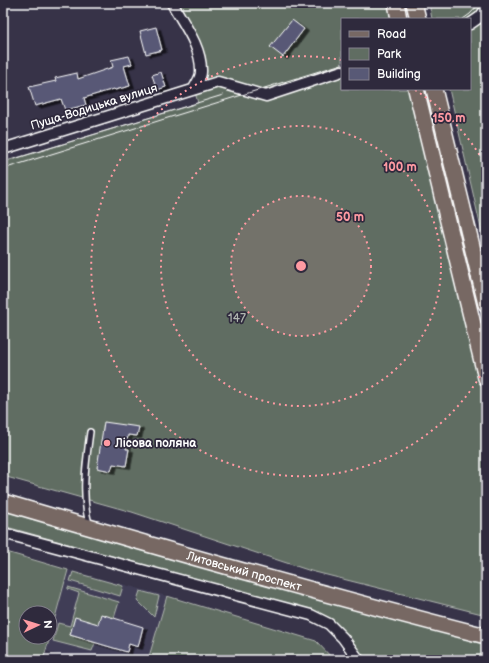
<svg xmlns="http://www.w3.org/2000/svg" width="489" height="663" viewBox="0 0 489 663" font-family="'Balsamiq Sans',sans-serif">
	<style>
		.built { fill: #413e56 }
		.green { fill: #606d62; stroke: #b0b6b0 }
		.building { fill: #585976; stroke: #fff; filter: url(#shadow) }
		.lines { fill: none; stroke-linecap: round; stroke-linejoin: round }
		.lane-casing { stroke: #fff; stroke-width: 8 }
		.street-casing { stroke: #fff; stroke-width: 13 }
		.primary-casing { stroke: #fff; stroke-width: 18 }
		.lane { stroke: #2f2a3d; stroke-width: 5 }
		.street { stroke: #2f2a3d; stroke-width: 10 }
		.primary { stroke: #776864; stroke-width: 15 }
		.tram { stroke: #fff; stroke-width: 1 }
		.ring { fill: none; stroke: #ff9aa2; stroke-width: 2; stroke-dasharray: 2 4 }
		.poi-dot { fill: #ff9aa2; stroke: #2f2a3d; stroke-width: 1.5 }
		.labels { text-anchor: middle; dominant-baseline: central; stroke-width: 3.5; stroke-linejoin: round; paint-order: stroke }
		.street-label { font-size: 12px; fill: #fff; stroke: #2f2a3d }
		.park-label { font-size: 12px; fill: #b0b6b0; stroke: #2f2a3d }
		.poi-label { font-size: 12px; font-weight: bold; fill: #fff; stroke: #2f2a3d; text-anchor: start }
		.centre { fill: #ff9aa2; stroke: #2f2a3d; stroke-width: 2 }
		.ring-label { font-size: 12px; text-anchor: middle; font-weight: bold; fill: #ff9aa2; stroke: #2f2a3d; stroke-width: 3.5; stroke-linejoin: round; paint-order: stroke }
	</style>
	<defs>
		<filter id="shadow"><feDropShadow dx="4.5" dy="2.5" stdDeviation="0" flood-color="#0009"/></filter>
	</defs>
	<rect width="100%" height="100%" fill="#373348"/>
	<filter id="ink" filterUnits="userSpaceOnUse"><feTurbulence type="fractalNoise" baseFrequency=".025" numOctaves="2"/><feDisplacementMap in="SourceGraphic" scale="8" xChannelSelector="R" yChannelSelector="G"/><feConvolveMatrix kernelMatrix="1 2 1 2 8 2 1 2 1" color-interpolation-filters="sRGB"/></filter>
	<g filter="url(#ink)">
		<path class="built" d="M68,570l99,26 -19,64h-72l-30,-9z"/>
		<path class="green" d="M172,3h224l3,16h-57v70h74l70,289v237l-175,-44 -179,-59 -129,-36v-314l195,-59 -4,-14 6,-28z
			M429,3h57v247l-37,-161h21v-70h-38z
			M3,507l483,138v15h-122l-18,-24 -32,-24 -311,-86z
			M3,551l65,19 -18,66v-23h-24v24h24l-7,23h-40z
			M73,572l50,14 -3,10 -50,-15z
			M68,587l51,15 -5,16 -16,6 -23,-6 -5,17 25,8 -3,8 -39,-10 5,-18 12,3 9,-33 -11,-4z
			M140,591l19,5 -5,21 -17,-17z
			M167,596l149,45 18,19h-186z"/>
		<path class="building" d="M292,20l12,9 -21,28 -13,-10z
			M156,27l6,23 -16,4 -6,-23z
			M129,56l3,8 -8,2 6,20 -15,4 -1,-1 -30,9 2,7 -21,5 -4,-11 -26,7 -6,-19 27,-6 -1,-3 22,-5 1,6 35,-12 -2,-7z
			M161,72l5,15 -9,3 -5,-15z
			M104,422l35,5 -2,9 -9,-1 -2,14h3l-3,17 -13,-2 -2,7 -14,-3z
			M101,614l42,13 -5,20 -9,-3 -2,8 -57,-17 5,-18 23,7z"/>
		<g class="lines">
			<g class="lane-casing">
				<path id="lane" d="M89,524c-8,-30 -3,-61 1,-92"/>
			</g>
			<g class="street-casing">
				<path id="street" d="M172,3c11,20 30,44 29,69 0,6 -5,12 -7,17
					M470,24l10,-7 6,-8
					M3,149l215,-67 48,14 76,-25
					M3,533l308,82 18,9 14,14 16,22"/>
			</g>
			<g class="primary-casing">
				<g id="primary">
					<path d="M396,3l3,16"/>
					<path d="M414,3l4,16"/>
					<path d="M416,89l70,289"/>
					<path d="M434,89l52,215"/>
					<path id="s1" d="M3,502c160,47 321,93 483,134"/>
				</g>
			</g>
			<use href="#lane" class="lane"/>
			<use href="#street" class="street"/>
			<use href="#primary" class="primary"/>
			<path class="tram" d="M463,19l7,-5 10,-11
				M14,159l209,-64
				M3,169l339,-105"/>
		</g>
	</g>
	<circle cx="301" cy="266" r="70" fill="#ff9aa2" fill-opacity=".12"/>
	<g class="ring">
		<circle cx="301" cy="266" r="70"/>
		<circle cx="301" cy="266" r="140"/>
		<path d="M486 366A210 210 0 1 1 341 60M415 90A210 210 0 0 1 486 166"/>
	</g>
	<circle class="poi-dot" cx="107" cy="443" r="4"/>
	<g class="labels">
		<g class="street-label">
			<text transform="translate(94 107) rotate(-17)">Пуща-Водицька вулиця</text>
			<text stroke="none"><textPath href="#s1" startOffset="251">Литовський проспект</textPath></text>
		</g>
		<g class="park-label">
			<text x="237" y="318">147</text>
		</g>
		<g class="poi-label">
			<text x="115" y="443">Лісова поляна</text>
		</g>
	</g>
	<circle cx="301" cy="266" r="6" class="centre"/>
	<g class="ring-label">
		<text x="449" y="122">150 m</text>
		<text x="400" y="171">100 m</text>
		<text x="350" y="221">50 m</text>
	</g>
	<rect width="489" height="663" fill="none" stroke="#2f2a3d" stroke-width="16"/>
	<rect x="8" y="8" width="473" height="647" fill="none" stroke="#fff" stroke-width="1.5" filter="url(#ink)"/>
	<rect x="341" y="18" width="130" height="72" fill="#2f2a3d" stroke="#827f8b"/>
	<rect x="349" y="31" width="20" height="6" fill="#776864" stroke="#827f8b"/>
	<text x="377" y="38" font-size="12" fill="#ffffff">Road</text>
	<rect x="349" y="48" width="20" height="12" fill="#606d62" stroke="#827f8b"/>
	<text x="377" y="58" font-size="12" fill="#ffffff">Park</text>
	<rect x="349" y="68" width="20" height="12" fill="#585976" stroke="#827f8b"/>
	<text x="377" y="78" font-size="12" fill="#ffffff">Building</text>
	<g transform="translate(38 625) rotate(86)"><circle r="19" fill="#2f2a3d" stroke="#827f8b"/>
	<path d="M0-3L7 15L0 10L-7 15Z" fill="#ff9aa2"/>
	<text y="-6" font-size="11" font-weight="bold" text-anchor="middle" fill="#ffffff">N</text>
	</g>
</svg>
